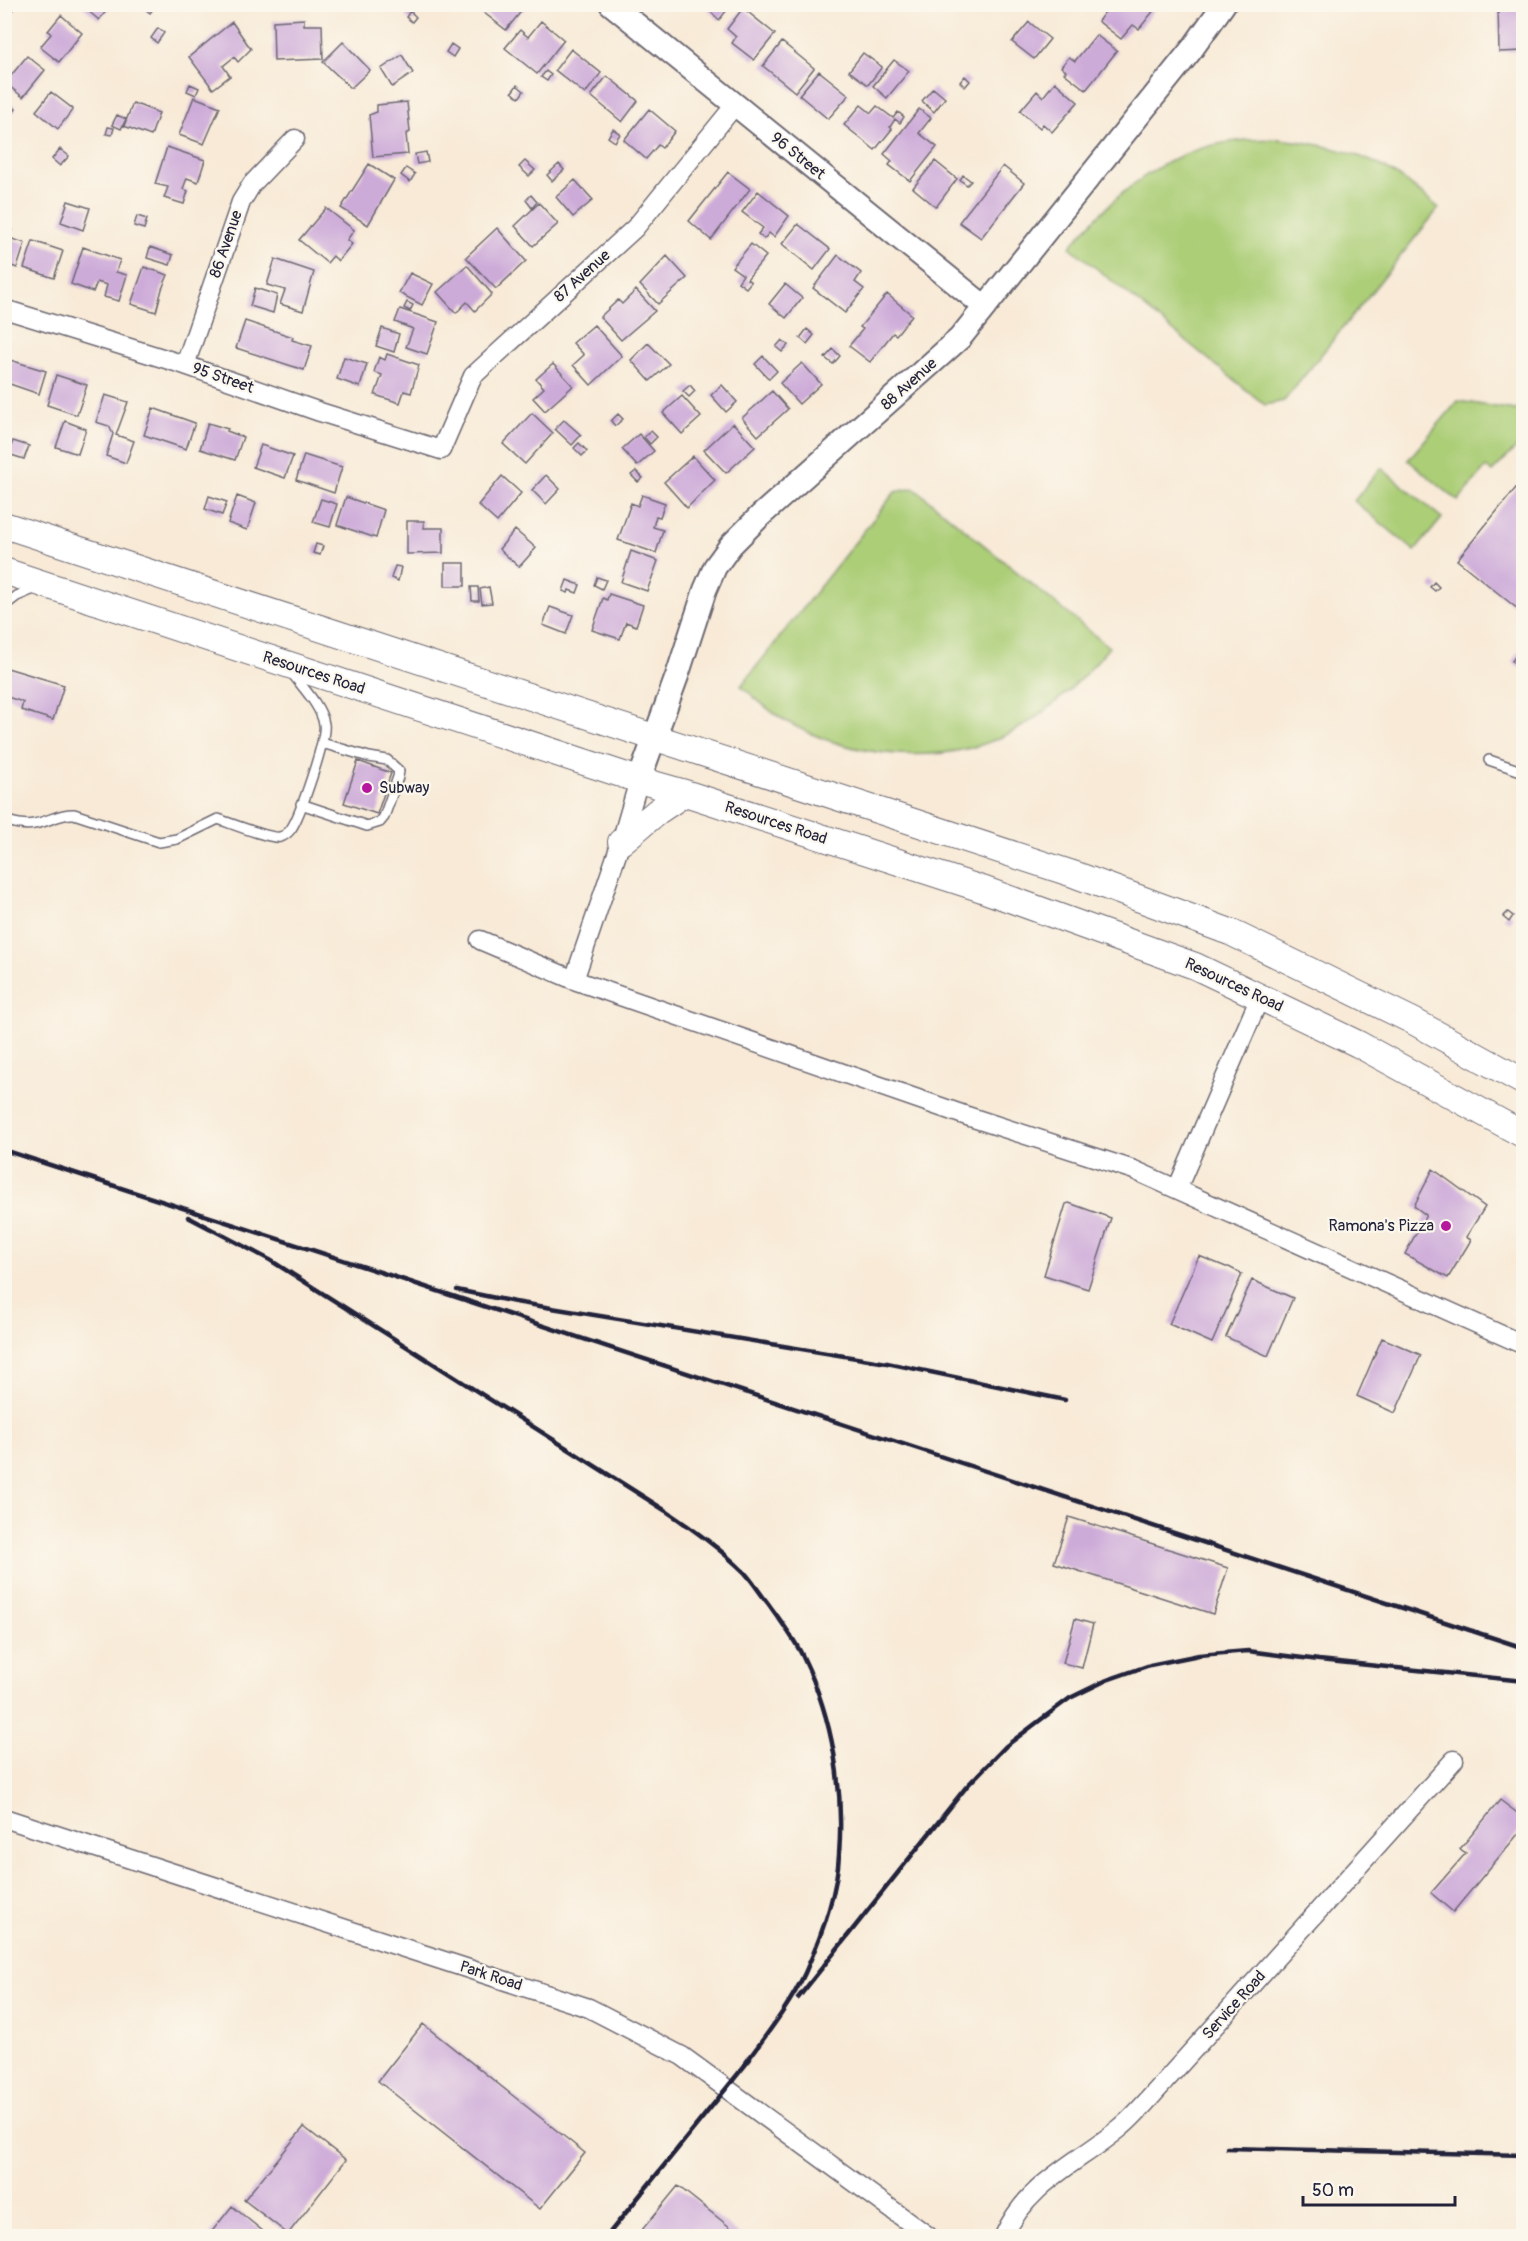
<svg xmlns="http://www.w3.org/2000/svg" width="1528" height="2241" viewBox="0 0 1528 2241" font-family="Pangolin,sans-serif">
	<style>
		.green { fill: #acce77; stroke: #677859; stroke-width: 1.5 }
		.building { fill: #cdabd9 }
		.lines { fill: none; stroke-linecap: round; stroke-linejoin: round }
		.service-casing { stroke: #6d6872; stroke-width: 12 }
		.minor-casing { stroke: #6d6872; stroke-width: 21 }
		.tertiary-casing { stroke: #6d6872; stroke-width: 26 }
		.secondary-casing { stroke: #6d6872; stroke-width: 28 }
		.service { stroke: #fff; stroke-width: 9 }
		.minor { stroke: #fff; stroke-width: 18 }
		.tertiary { stroke: #fff; stroke-width: 22 }
		.secondary { stroke: #fff; stroke-width: 26 }
		.rail { stroke: #22223b; stroke-width: 4.5 }
		.poi-dot { fill: #b5179e; stroke: #fbf7ec; stroke-width: 2 }
		.labels { text-anchor: middle; dominant-baseline: central; stroke-width: 4.5; stroke-linejoin: round; paint-order: stroke }
		.street-label { font-size: 16px; fill: #22223b; stroke: #fbf7ec }
		.poi-label { font-size: 16px; fill: #22223b; stroke: #fbf7ec; text-anchor: start }
	</style>
	<rect width="100%" height="100%" fill="#fbf7ec"/>
	<filter id="ink" filterUnits="userSpaceOnUse"><feTurbulence type="fractalNoise" baseFrequency=".0167" numOctaves="2"/><feDisplacementMap in="SourceGraphic" scale="12" xChannelSelector="R" yChannelSelector="G"/><feConvolveMatrix kernelMatrix="1 2 1 2 8 2 1 2 1" color-interpolation-filters="sRGB"/></filter>
	<filter id="wash" filterUnits="userSpaceOnUse"><feTurbulence type="fractalNoise" baseFrequency=".008" numOctaves="4" result="noise"/><feDisplacementMap in="SourceGraphic" scale="24" xChannelSelector="R" yChannelSelector="G"/><feGaussianBlur stdDeviation="1.35" result="paint"/><feColorMatrix in="noise" values="0 0 0 0 0 0 0 0 0 0 0 0 0 0 0 0 0 1.4 0 .05"/><feComposite in="paint" operator="in"/></filter>
	<g filter="url(#wash)">
		<rect width="100%" height="100%" fill="#f8ead7"/>
		<path class="green" d="M1278,139c41,4 86,13 120,37 14,9 27,21 41,32l-155,193 -19,4 -195,-158c43,-52 97,-99 167,-106 14,-2 28,-1 41,-2z
			M1458,401l57,9 9,-7 -1,38 -31,31 -6,-5 -28,34 -50,-41z
			M1381,468l61,50 -27,33 -61,-50z
			M914,488l195,159c-25,31 -53,59 -88,80 -71,42 -168,33 -237,-7 -16,-9 -29,-23 -43,-34l154,-194z"/>
		<g id="blocks">
			<path class="building" d="M80,4h32l-13,16z
				M139,4h18l-7,9z
				M703,4h29l-13,16z
				M1111,4h38l6,5 -16,20 -6,-4 -12,14 -23,-18z
				M1498,4h26v47l-25,1z
				M474,5h45l5,3 -18,22z
				M743,8l32,26 -21,26 -22,-17 4,-6 -9,-8z
				M410,11l6,6 -4,5 -6,-5z
				M61,15l21,18 -23,29 -19,-15 11,-13 -3,-3z
				M304,19v6h18l1,34 -49,2 -1,-40z
				M541,21l23,19 -27,34 -32,-26 15,-18 8,7z
				M232,22l19,27 -13,13 -4,-5 -11,9 7,10 -17,13 -24,-32z
				M1029,22l21,17 -16,20 -22,-17z
				M158,28l6,5 -7,10 -6,-5z
				M1096,35l21,16 -31,39 -22,-17 2,-2 -5,-4 8,-10 6,4z
				M343,42l27,28 -19,18 -28,-26z
				M782,42l32,26 -19,24 -32,-26z
				M451,44l7,5 -5,8 -7,-5z
				M571,49l30,24 -16,21 -30,-24z
				M863,53l19,14 -14,18 -19,-14z
				M402,55l11,18 -21,14 -11,-18z
				M27,56l18,14 -22,27 -18,-14z
				M894,60l15,11 -22,27 -14,-12z
				M546,71l5,4 -4,6 -6,-4z
				M819,71l30,24 -21,24 -29,-24z
				M607,76l31,25 -16,21 -31,-26z
				M965,76l5,5 -5,6 -5,-5z
				M1055,82l23,20 -26,30 -9,-8 -3,4 -20,-17 17,-20 6,6z
				M190,84l9,4 -3,7 -9,-4z
				M517,85l7,6 -5,7 -7,-6z
				M933,88l12,10 -11,14 -12,-11z
				M51,92l22,17 -15,20 -22,-18z
				M194,97l26,10 -16,37 -25,-9z
				M5,99l11,10 -11,14z
				M407,102l3,30 -4,2 2,20 -35,3 -4,-42 8,-3v-7z
				M133,103l26,10 -8,23 -27,-10z
				M861,105l10,8 6,-7 16,12 5,-6 6,5 -4,6 -5,-4 -5,8 2,2 -17,21 -31,-25z
				M649,109l26,22 -13,17 -4,-3 -12,14 -22,-19z
				M919,109l12,9 -12,15 18,14 -27,34 -21,-16 3,-4 -8,-7z
				M117,115l9,4 -5,10 -9,-4z
				M108,127l6,1 -2,7 -6,-1z
				M613,129l7,5 -5,8 -7,-5z
				M167,147l38,13 -7,22 -11,-4 -4,11 5,2 -4,13 -20,-6 4,-11 -13,-3z
				M60,149l9,7 -9,10 -8,-7z
				M426,152l2,10 -11,2 -2,-10z
				M525,161l10,9 -6,6 -10,-9z
				M935,161l22,18 -21,28 -23,-19z
				M369,164l25,16 -26,45 -27,-17z
				M559,164l5,6 -12,11 -5,-6z
				M1003,166l21,17 -43,55 -22,-16z
				M406,168l9,6 -5,8 -9,-7z
				M728,172l22,17 -39,51 -22,-19z
				M963,175l8,6 -4,4 -7,-5z
				M575,180l18,20 -20,17 -17,-20z
				M758,191l31,25 -15,21 -5,-4 -5,6 -6,-5 5,-6 -21,-16z
				M531,195l6,7 -5,6 -6,-8z
				M68,201l22,7 -7,22 -22,-8z
				M539,203l19,21 -25,22 -18,-20z
				M326,208l28,22 -7,10 5,4 -14,17 -5,-5 -6,7 -28,-23z
				M137,216l10,3 -3,10 -10,-3z
				M798,224l32,25 -16,21 -32,-26z
				M4,227l8,3 -3,8 16,5 -8,25 -13,-5z
				M497,228l29,33 -30,28 -30,-32z
				M33,241l30,10 -9,27 -30,-10z
				M751,244l15,12 -19,23 4,3 -5,6 -8,-6 5,-7 -11,-8z
				M83,247l37,13 -4,12 11,3 -8,26 -15,-4 3,-12 -10,-3 -4,10 -22,-8z
				M150,247l23,8 -3,10 -23,-7z
				M838,255l23,18 -6,9 9,7 -19,24 -32,-25z
				M667,256l20,22 -29,26 -18,-19z
				M275,259l39,13 -11,39 -23,-7 5,-14 -18,-5z
				M467,265l25,29 -17,17 -8,-9 -11,11 -19,-21z
				M144,267l24,8 -6,14 -6,23 -25,-8z
				M410,273l23,11 -11,21 -23,-12z
				M785,284l17,14 -16,20 -17,-14z
				M255,288l22,7 -4,18 -23,-7z
				M636,290l19,21 -34,29 -21,-23 18,-17 4,4z
				M887,294l25,21 -16,20 -3,-2 -23,29 -21,-16 14,-17 -3,-2z
				M407,302l6,3 -3,6 -6,-3z
				M400,309l38,13 -11,32 -21,-7 7,-18 -18,-7z
				M245,321l48,16 -1,3 20,6 -8,24 -68,-22z
				M594,325l28,31 -31,29 -18,-20 11,-10 -11,-12z
				M382,328l17,6 -5,18 -18,-6z
				M807,329l7,6 -7,9 -7,-6z
				M782,340l6,5 -6,7 -6,-5z
				M648,343l21,21 -19,17 -19,-21z
				M833,349l7,7 -7,8 -8,-6z
				M387,354l32,11 -8,28 -7,-2 -4,12 -25,-8 7,-20 -8,-3 5,-15 6,3z
				M763,356l14,15 -8,8 -14,-15z
				M344,357l23,7 -7,23 -23,-8z
				M10,360l36,11 -7,23 -35,-12z
				M802,363l19,21 -22,20 -19,-21z
				M553,364l20,22 -28,25 -12,-13 11,-10 -8,-9z
				M56,375l31,10 -10,30 -30,-10z
				M690,385l5,6 -6,6 -6,-6z
				M722,385l15,17 -11,10 -15,-17z
				M772,391l16,18 -30,27 -16,-18z
				M105,395l23,7 -12,33 18,6 -8,22 -20,-7 7,-22 -4,-8 -13,-4z
				M682,396l19,21 -19,17 -19,-21z
				M153,408l42,15 -9,26 -42,-14z
				M532,413l21,20 -28,31 -22,-20z
				M618,414l5,5 -8,7 -4,-5z
				M564,420l17,15 -9,10 -17,-16z
				M65,421l21,8 -8,25 -22,-7z
				M208,423l20,6 -1,2 16,6 -8,23 -35,-11z
				M733,423l22,24 -29,26 -22,-23z
				M651,431l6,6 -7,7 -6,-7z
				M639,434l15,17 -17,15 -15,-17z
				M13,441l16,5 -5,13 -16,-5z
				M579,443l8,8 -5,5 -8,-8z
				M261,445l32,11 -8,22 -32,-11z
				M304,455l38,12 -8,26 -38,-13z
				M693,456l22,24 -28,28 -23,-26z
				M636,471l7,7 -5,4 -7,-7z
				M546,475l14,14 -14,15 -14,-14z
				M502,476l19,17 -24,29 -19,-17z
				M1524,478v136l-67,-54z
				M642,495l23,8 -5,14 -4,-1 -3,11 10,3 -7,23 -38,-13 13,-37 7,3z
				M209,496l18,6 -5,13 -17,-6z
				M237,496l19,7 -9,27 -19,-7z
				M346,497l38,13 -8,28 -39,-13z
				M321,499l16,5 -7,23 -17,-5z
				M407,521h17v7h19v25l-36,1z
				M515,530l21,18 -17,19 -20,-18z
				M316,544l7,2 -3,9 -7,-2z
				M631,551l27,10 -11,30 -26,-9z
				M445,563h20v23h-20z
				M395,566l6,1 -3,14 -7,-3z
				M597,577l9,3 -4,9 -8,-4z
				M567,580l13,5 -3,8 -8,-3 -1,3 -5,-2z
				M1434,582l5,5 -4,4 -5,-4z
				M471,587h7l1,14h-7z
				M489,587l3,16 -10,1 -2,-15z
				M609,594l34,11 -7,21 -10,-4 -6,17 -28,-9 11,-32 4,2z
				M550,607l23,8 -7,19 -23,-9z
				M1521,649l3,2v11l-5,5 -7,-6z
				M4,667l60,18 -11,35 -32,-10 2,-8 -19,-6z
				M358,761l33,12 -14,41 -33,-11z
				M1508,912l5,4 -4,6 -6,-5z
				M1433,1169l52,38 -19,30 5,3 -23,38 -43,-24 21,-39 -12,-9z
				M1069,1203l42,15 -23,71 -44,-14 22,-71z
				M1199,1256l27,11h3l13,7 -30,69 -43,-19z
				M1252,1280l41,18 -25,58 -42,-19z
				M1382,1338l39,17 -26,58 -38,-17z
				M1069,1517l159,51 -15,46 -159,-51z
				M1075,1619l18,5 -11,44 -19,-5z
				M1500,1800l24,18v9l-71,85 -22,-19 35,-40 -6,-4z
				M423,2024l162,129 -45,56 -162,-128z
				M304,2127l42,33 -58,74 -44,-34z
				M678,2186l63,50h-104z
				M232,2206l37,30h-57l-2,-2z"/>
		</g>
	</g>
	<g filter="url(#ink)">
		<use href="#blocks" fill-opacity="0" stroke="#6d6872" stroke-width="1.5"/>
		<g class="lines">
			<g class="service-casing">
				<path id="service" d="M4,606l13,-10 19,-8
					M1489,760l35,12
					M301,804l66,22 13,-4 4,-5 14,-40 1,-6 -12,-11 -18,-3 -47,-14
					M4,820c10,3 20,6 30,4 14,-2 26,-11 40,-10l85,28 18,-3 41,-20c12,4 52,20 62,18 5,-1 8,-4 11,-8 9,-13 36,-91 33,-105 -3,-18 -21,-36 -32,-51"/>
			</g>
			<g class="minor-casing">
				<path id="minor" d="M4,5l1,-1
					M4,309l181,56 135,47 121,38 32,-74 162,-148 100,-123
					M185,365l56,-163 11,-18 43,-45
					M480,940l94,40 390,135 170,55 390,175
					M574,980l47,-138 18,-62
					M1177,1189l83,-192
					M4,1818l585,190 93,48 246,180
					M1004,2236c23,-53 74,-73 116,-108 10,-8 20,-19 29,-29l305,-339"/>
			</g>
			<g class="tertiary-casing">
				<path id="tertiary" d="M611,4l374,303
					M639,780l38,-104 28,-86 10,-23 16,-22 29,-29 200,-178 232,-289 32,-45"/>
			</g>
			<g class="secondary-casing">
				<path id="secondary" d="M4,525l1072,350 154,57 183,89 111,61
					M4,571l635,209 46,13 297,96 213,77 163,78 166,91
					M621,842l37,-31 27,-18"/>
			</g>
			<use href="#service" class="service"/>
			<use href="#minor" class="minor"/>
			<use href="#tertiary" class="tertiary"/>
			<use href="#secondary" class="secondary"/>
			<path class="rail" d="M4,1150l379,123 1141,375
				M188,1217l82,43 396,251c28,19 55,38 79,62 8,9 15,20 22,29 13,18 28,37 37,57 29,60 40,130 35,196 -2,39 -18,82 -34,118 -15,32 -39,62 -60,91
				M457,1290l58,12 372,61 178,37
				M798,1998l169,-212 39,-40 37,-28 27,-20 37,-18 43,-15 49,-10 49,-4 71,9 205,21
				M1227,2148l297,7
				M607,2236l143,-177"/>
		</g>
	</g>
	<g class="poi-dot">
		<circle cx="367" cy="788" r="6"/>
		<circle cx="1446" cy="1226" r="6"/>
	</g>
	<g class="labels">
		<g class="street-label">
			<text transform="translate(798 156) rotate(39)">96 Street</text>
			<text transform="translate(226 244) rotate(-71)">86 Avenue</text>
			<text transform="translate(582 276) rotate(-42)">87 Avenue</text>
			<text transform="translate(223 378) rotate(19)">95 Street</text>
			<text transform="translate(909 384) rotate(-42)">88 Avenue</text>
			<text transform="translate(314 673) rotate(18)">Resources Road</text>
			<text transform="translate(776 823) rotate(18)">Resources Road</text>
			<text transform="translate(1234 985) rotate(25)">Resources Road</text>
			<text transform="translate(491 1976) rotate(18)">Park Road</text>
			<text transform="translate(1234 2005) rotate(-48)">Service Road</text>
		</g>
		<g class="poi-label">
			<text x="379" y="788">Subway</text>
			<text x="1434" y="1226" text-anchor="end">Ramona's Pizza</text>
		</g>
	</g>
	<rect width="1528" height="2241" fill="none" stroke="#fbf7ec" stroke-width="24"/>
	<path d="M1303 2196v9h152v-9" fill="none" stroke="#22223b" stroke-width="3"/>
	<text x="1312" y="2196" font-size="18" fill="#22223b" stroke="#fbf7ec" stroke-width="4.5" paint-order="stroke">50 m</text>
</svg>
